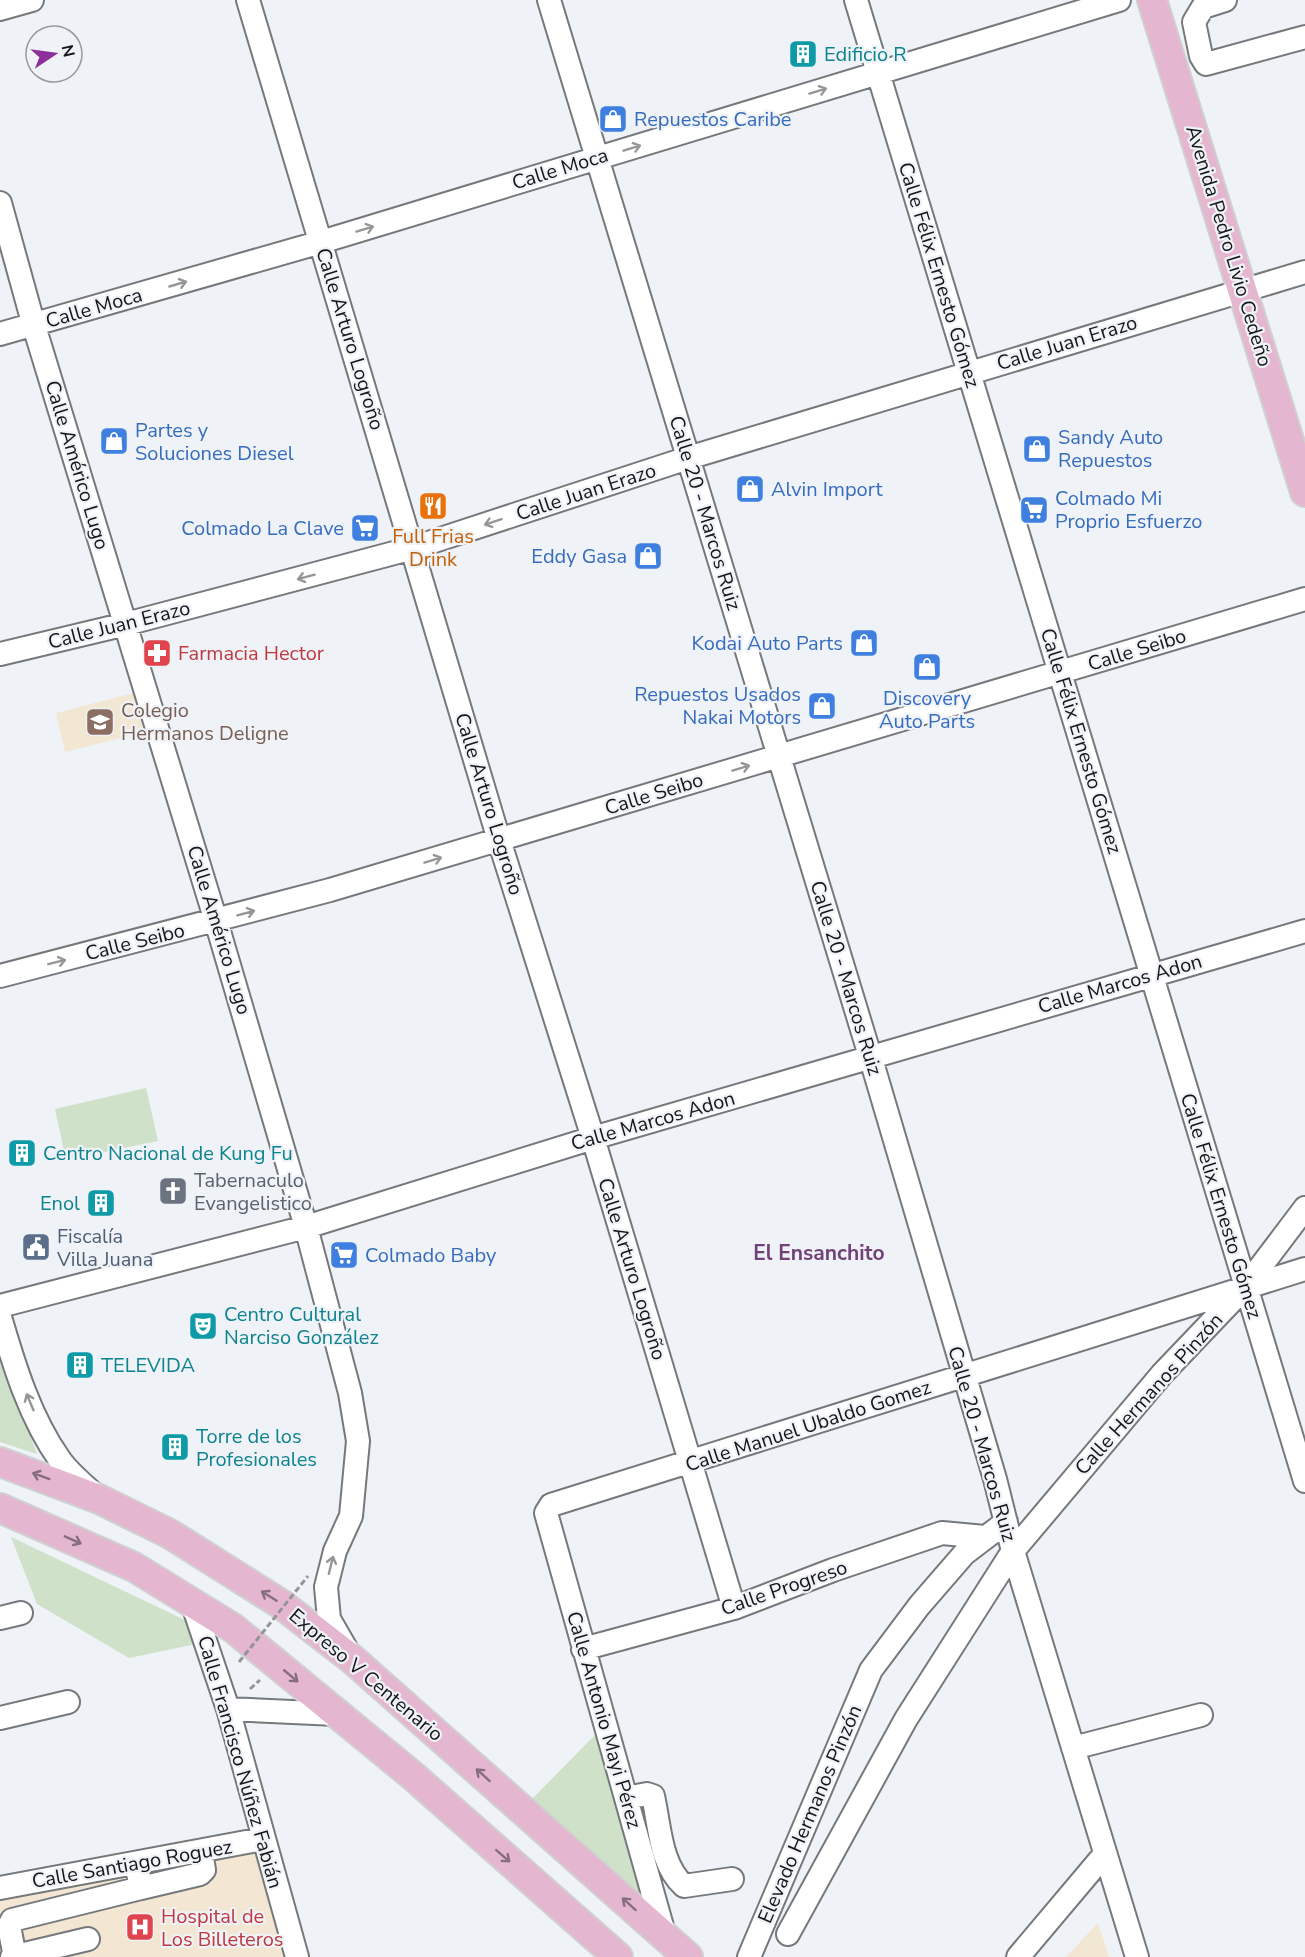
<svg xmlns="http://www.w3.org/2000/svg" width="1305" height="1957" viewBox="0 0 1305 1957" font-family="'Nunito Sans',sans-serif">
	<style>
		.education { fill: #f1e7d2 }
		.medical { fill: #f3e6d2 }
		.green { fill: #cfe1c9 }
		.lines { fill: none; stroke-linecap: round; stroke-linejoin: round }
		.minor-casing { stroke: #75797c; stroke-width: 26 }
		.major-casing { stroke: #d0d0d1; stroke-width: 32 }
		.path { stroke: #939598; stroke-width: 3; stroke-dasharray: 6 3; stroke-linecap: butt }
		.minor { stroke: #fff; stroke-width: 22 }
		.major { stroke: #e5b6cf; stroke-width: 28 }
		.path-bridge { stroke: #939598; stroke-width: 3; stroke-dasharray: 6 3; stroke-linecap: butt }
		.oneway { stroke: #959697 }
		.oneway2 { stroke: #876e7c }
		.labels { text-anchor: middle; dominant-baseline: central; stroke-width: 4.5; stroke-linejoin: round; paint-order: stroke }
		.culture-label { font-size: 20px; fill: #0d838f; stroke: #eff2f6; text-anchor: start }
		.shop-label { font-size: 20px; fill: #366cbe; stroke: #eff2f6; text-anchor: start }
		.street-label { font-size: 20px; fill: #141517; stroke: #eff2f6 }
		.food-label { font-size: 20px; fill: #c56008; stroke: #eff2f6 }
		.health-label { font-size: 20px; fill: #be3a42; stroke: #eff2f6; text-anchor: start }
		.education-label { font-size: 20px; fill: #785e54; stroke: #eff2f6; text-anchor: start }
		.worship-label { font-size: 20px; fill: #5b616d; stroke: #eff2f6; text-anchor: start }
		.service-label { font-size: 20px; fill: #4e5e75; stroke: #eff2f6; text-anchor: start }
		.neighbourhood-label { font-size: 21px; font-weight: bold; fill: #714278; stroke: #eff2f6 }
	</style>
	<rect width="100%" height="100%" fill="#eff2f6"/>
	<path class="education" d="M134,693l10,39 -79,20 -9,-39z
		M1098,1923l11,34h-43z"/>
	<path class="medical" d="M262,1849l26,108h-288v-61z"/>
	<path class="green" d="M146,1088l12,53 -92,19 -11,-51z
		M0,1348l37,106 -37,-12z
		M11,1537l178,85 7,22 -67,14 -92,-54z
		M598,1732l55,183 -124,-113z"/>
	<g class="lines">
		<g class="minor-casing">
			<path id="minor" d="M248,0l251,840 94,298 141,470
				M549,0l322,1059 124,420 18,72 124,406
				M856,0l449,1481
				M1225,0l-22,7 -9,15 7,34 5,8 99,-27
				M0,9l32,-9
				M0,203l34,123 182,595 90,306 44,166 8,48 -7,75 -16,35 -9,36 3,32 19,33
				M0,334l321,-92 798,-242
				M0,654l126,-30 287,-76 275,-90 617,-186
				M0,976l330,-86 975,-291
				M0,1306l306,-79 287,-89 712,-207
				M0,1317c14,48 30,101 60,143 9,13 24,25 36,36
				M192,1602l36,107 69,248
				M0,1618l21,-5
				M583,1649l151,-41 99,-38 109,-37 43,4
				M228,1709l108,5
				M0,1718l68,-16
				M1073,1748l128,-33
				M626,1798l21,-4 6,2c7,31 7,68 31,90l48,-7
				M0,1888l263,-49
				M141,1888l59,-14 4,-4 -3,-19
				M788,1934l118,-215 107,-168 149,-177 84,-88 59,-78
				M665,1937l-119,-424 5,-8 754,-236
				M12,1957l76,-18
				M15,1957l-6,-31 3,-6 129,-32 -5,-25
				M749,1957l122,-287 48,-64 45,-52 42,-32
				M1018,1957l86,-102"/>
		</g>
		<g class="major-casing">
			<path id="major" d="M1152,0l153,492
				M0,1462l99,37 71,35 111,70 71,55 336,298
				M0,1508l134,59 99,61 180,148 205,181"/>
		</g>
		<path class="path" d="M250,1689l10,-9"/>
		<use href="#minor" class="minor"/>
		<use href="#major" class="major"/>
		<path class="path-bridge" d="M239,1662l69,-86"/>
	</g>
	<defs><path id="oneway-shaft" d="M-6 0H5M1.5-3L5.5 0L1.5 3" fill="none" stroke-width="1.6" stroke-linecap="round" stroke-linejoin="round" transform="scale(1.5)"/></defs>
	<g class="oneway">
		<use href="#oneway-shaft" transform="translate(818 91) rotate(-17)"/>
		<use href="#oneway-shaft" transform="translate(632 148) rotate(-17)"/>
		<use href="#oneway-shaft" transform="translate(365 229) rotate(-17)"/>
		<use href="#oneway-shaft" transform="translate(178 284) rotate(-16)"/>
		<use href="#oneway-shaft" transform="translate(493 522) rotate(162)"/>
		<use href="#oneway-shaft" transform="translate(306 577) rotate(165)"/>
		<use href="#oneway-shaft" transform="translate(741 768) rotate(-17)"/>
		<use href="#oneway-shaft" transform="translate(433 860) rotate(-17)"/>
		<use href="#oneway-shaft" transform="translate(246 913) rotate(-15)"/>
		<use href="#oneway-shaft" transform="translate(57 962) rotate(-14)"/>
		<use href="#oneway-shaft" transform="translate(30 1402) rotate(-113)"/>
		<use href="#oneway-shaft" transform="translate(331 1565) rotate(-76)"/>
	</g>
	<g class="oneway2">
		<use href="#oneway-shaft" transform="translate(41 1476) rotate(-160)"/>
		<use href="#oneway-shaft" transform="translate(73 1540) rotate(24)"/>
		<use href="#oneway-shaft" transform="translate(269 1596) rotate(-148)"/>
		<use href="#oneway-shaft" transform="translate(291 1676) rotate(40)"/>
		<use href="#oneway-shaft" transform="translate(483 1775) rotate(-138)"/>
		<use href="#oneway-shaft" transform="translate(503 1856) rotate(41)"/>
		<use href="#oneway-shaft" transform="translate(629 1904) rotate(-138)"/>
	</g>
	<defs>
		<g id="building-square" transform="scale(1.5)"><rect x="-9" y="-9" width="18" height="18" rx="4" fill="#0f9aa8" stroke="#eff2f6"/><path d="M-4-6H4V6H1V3H-1V6H-4ZM-2.5-4.3h1.7v1.8h-1.7ZM.8-4.3h1.7v1.8H.8ZM-2.5-1h1.7V.8h-1.7ZM.8-1h1.7V.8H.8Z" fill="#fff"/></g>
		<g id="shop-square" transform="scale(1.5)"><rect x="-9" y="-9" width="18" height="18" rx="4" fill="#3f7fe0" stroke="#eff2f6"/><path d="M-5-2.5h2.3a2.7 3.5 0 0 1 5.4 0H5L5.5 6h-11ZM-1.5-2.5h3a1.5 2.3 0 0 0-3 0Z" fill="#fff"/></g>
		<g id="restaurant-square" transform="scale(1.5)"><rect x="-9" y="-9" width="18" height="18" rx="4" fill="#e8710a" stroke="#eff2f6"/><path d="M-5-6h1v4h1v-4h1v4h1v-4h1v5L-1.5 .5V6h-2V.5L-5-1ZM5-6V6H3V1.5H1.5Q1.5-4 5-6Z" fill="#fff"/></g>
		<g id="supermarket-square" transform="scale(1.5)"><rect x="-9" y="-9" width="18" height="18" rx="4" fill="#3f7fe0" stroke="#eff2f6"/><path d="M-6-5.5h2.5l.6 2H6L4.5 2H-2.5L-4.4-4H-6ZM-1.5 3.2a1.3 1.3 0 1 0 .1 0ZM3 3.2a1.3 1.3 0 1 0 .1 0Z" fill="#fff"/></g>
		<g id="pharmacy-square" transform="scale(1.5)"><rect x="-9" y="-9" width="18" height="18" rx="4" fill="#e0444e" stroke="#eff2f6"/><path d="M-2-6h4v4h4v4h-4v4h-4v-4h-4v-4h4Z" fill="#fff"/></g>
		<g id="school-square" transform="scale(1.5)"><rect x="-9" y="-9" width="18" height="18" rx="4" fill="#8d6e63" stroke="#eff2f6"/><path d="M0-5L7-2L0 1L-7-2ZM-4 1L0 2.5L4 1V4Q0 6-4 4Z" fill="#fff"/></g>
		<g id="church-square" transform="scale(1.5)"><rect x="-9" y="-9" width="18" height="18" rx="4" fill="#6b7280" stroke="#eff2f6"/><path d="M-1.2-6h2.4v3.5h3.3v2.4h-3.3V6h-2.4V-.1h-3.3v-2.4h3.3Z" fill="#fff"/></g>
		<g id="civic-square" transform="scale(1.5)"><rect x="-9" y="-9" width="18" height="18" rx="4" fill="#5c6f8a" stroke="#eff2f6"/><path d="M-.6-6.5H3V-4.5H.6V-3L4-1V1h2V6H-6V1h2V-1L-.6-3ZM-1.2 2.5V6h2.4V2.5Z" fill="#fff"/></g>
		<g id="theatre-square" transform="scale(1.5)"><rect x="-9" y="-9" width="18" height="18" rx="4" fill="#0f9aa8" stroke="#eff2f6"/><path d="M-5-5.5Q0-4 5-5.5V0Q5 5 0 6Q-5 5-5 0ZM-3.3-2.5H-1v1.5H-3.3ZM1-2.5H3.3v1.5H1ZM-2.8 1Q0 5.5 2.8 1Z" fill="#fff"/></g>
		<g id="hospital-square" transform="scale(1.5)"><rect x="-9" y="-9" width="18" height="18" rx="4" fill="#e0444e" stroke="#eff2f6"/><path d="M-5-5h3v3.5h4V-5h3V5h-3V1.5h-4V5h-3Z" fill="#fff"/></g>
	</defs>
	<g fill-rule="evenodd">
		<use href="#building-square" x="803" y="54"/>
		<use href="#shop-square" x="613" y="119"/>
		<use href="#shop-square" x="114" y="441"/>
		<use href="#shop-square" x="1037" y="449"/>
		<use href="#shop-square" x="750" y="489"/>
		<use href="#restaurant-square" x="433" y="506"/>
		<use href="#supermarket-square" x="1034" y="510"/>
		<use href="#supermarket-square" x="365" y="528"/>
		<use href="#shop-square" x="648" y="556"/>
		<use href="#shop-square" x="864" y="643"/>
		<use href="#pharmacy-square" x="157" y="653"/>
		<use href="#shop-square" x="927" y="667"/>
		<use href="#shop-square" x="822" y="706"/>
		<use href="#school-square" x="100" y="722"/>
		<use href="#building-square" x="22" y="1153"/>
		<use href="#church-square" x="173" y="1191"/>
		<use href="#building-square" x="101" y="1203"/>
		<use href="#civic-square" x="36" y="1247"/>
		<use href="#supermarket-square" x="344" y="1255"/>
		<use href="#theatre-square" x="203" y="1326"/>
		<use href="#building-square" x="80" y="1365"/>
		<use href="#building-square" x="175" y="1447"/>
		<use href="#hospital-square" x="140" y="1927"/>
	</g>
	<g class="labels">
		<g class="culture-label">
			<text x="824" y="54">Edificio R</text>
			<text x="43" y="1153">Centro Nacional de Kung Fu</text>
			<text x="80" y="1203" text-anchor="end">Enol</text>
			<text x="224" y="1314">Centro Cultural<tspan x="224" dy="23">Narciso González</tspan></text>
			<text x="101" y="1365">TELEVIDA</text>
			<text x="196" y="1436">Torre de los<tspan x="196" dy="23">Profesionales</tspan></text>
		</g>
		<g class="shop-label">
			<text x="634" y="119">Repuestos Caribe</text>
			<text x="135" y="430">Partes y<tspan x="135" dy="23">Soluciones Diesel</tspan></text>
			<text x="1058" y="437">Sandy Auto<tspan x="1058" dy="23">Repuestos</tspan></text>
			<text x="771" y="489">Alvin Import</text>
			<text x="1055" y="498">Colmado Mi<tspan x="1055" dy="23">Proprio Esfuerzo</tspan></text>
			<text x="344" y="528" text-anchor="end">Colmado La Clave</text>
			<text x="627" y="556" text-anchor="end">Eddy Gasa</text>
			<text x="843" y="643" text-anchor="end">Kodai Auto Parts</text>
			<text x="801" y="694" text-anchor="end">Repuestos Usados<tspan x="801" dy="23">Nakai Motors</tspan></text>
			<text x="927" y="698" text-anchor="middle">Discovery<tspan x="927" dy="23">Auto Parts</tspan></text>
			<text x="365" y="1255">Colmado Baby</text>
		</g>
		<g class="street-label">
			<text transform="translate(560 169) rotate(-17)">Calle Moca</text>
			<text transform="translate(1229 246) rotate(73)">Avenida Pedro Livio Cedeño</text>
			<text transform="translate(939 275) rotate(73)">Calle Félix Ernesto Gómez</text>
			<text transform="translate(94 308) rotate(-16)">Calle Moca</text>
			<text transform="translate(350 339) rotate(73)">Calle Arturo Logroño</text>
			<text transform="translate(1067 343) rotate(-17)">Calle Juan Erazo</text>
			<text transform="translate(77 465) rotate(73)">Calle Américo Lugo</text>
			<text transform="translate(586 492) rotate(-18)">Calle Juan Erazo</text>
			<text transform="translate(705 513) rotate(73)">Calle 20 - Marcos Ruiz</text>
			<text transform="translate(119 625) rotate(-14)">Calle Juan Erazo</text>
			<text transform="translate(1137 650) rotate(-17)">Calle Seibo</text>
			<text transform="translate(1081 741) rotate(73)">Calle Félix Ernesto Gómez</text>
			<text transform="translate(654 794) rotate(-17)">Calle Seibo</text>
			<text transform="translate(489 804) rotate(73)">Calle Arturo Logroño</text>
			<text transform="translate(219 930) rotate(73)">Calle Américo Lugo</text>
			<text transform="translate(135 942) rotate(-14)">Calle Seibo</text>
			<text transform="translate(846 978) rotate(73)">Calle 20 - Marcos Ruiz</text>
			<text transform="translate(1120 984) rotate(-16)">Calle Marcos Adon</text>
			<text transform="translate(653 1121) rotate(-16)">Calle Marcos Adon</text>
			<text transform="translate(1221 1206) rotate(73)">Calle Félix Ernesto Gómez</text>
			<text transform="translate(632 1269) rotate(73)">Calle Arturo Logroño</text>
			<text transform="translate(1149 1394) rotate(-48)">Calle Hermanos Pinzón</text>
			<text transform="translate(808 1426) rotate(-18)">Calle Manuel Ubaldo Gomez</text>
			<text transform="translate(982 1444) rotate(74)">Calle 20 - Marcos Ruiz</text>
			<text transform="translate(784 1588) rotate(-19)">Calle Progreso</text>
			<text transform="translate(366 1675) rotate(40)">Expreso V Centenario</text>
			<text transform="translate(604 1720) rotate(74)">Calle Antonio Mayi Pérez</text>
			<text transform="translate(240 1762) rotate(74)">Calle Francisco Núñez Fabián</text>
			<text transform="translate(810 1814) rotate(-67)">Elevado Hermanos Pinzón</text>
			<text transform="translate(132 1864) rotate(-10)">Calle Santiago Roguez</text>
		</g>
		<g class="food-label">
			<text x="433" y="536">Full Frias<tspan x="433" dy="23">Drink</tspan></text>
		</g>
		<g class="health-label">
			<text x="178" y="653">Farmacia Hector</text>
			<text x="161" y="1916">Hospital de<tspan x="161" dy="23">Los Billeteros</tspan></text>
		</g>
		<g class="education-label">
			<text x="121" y="710">Colegio<tspan x="121" dy="23">Hermanos Deligne</tspan></text>
		</g>
		<g class="worship-label">
			<text x="194" y="1180">Tabernaculo<tspan x="194" dy="23">Evangelistico</tspan></text>
		</g>
		<g class="service-label">
			<text x="57" y="1236">Fiscalía<tspan x="57" dy="23">Villa Juana</tspan></text>
		</g>
		<g class="neighbourhood-label">
			<text x="819" y="1253">El Ensanchito</text>
		</g>
	</g>
	<g transform="translate(54 54) rotate(77)"><circle r="28" fill="#eff2f6" stroke="#979a9d" stroke-width="1.5"/>
	<path d="M0-4.5L10 22L0 15L-10 22Z" fill="#8c2f9a"/>
	<text y="-9" font-size="16" font-weight="bold" text-anchor="middle" fill="#141517">N</text>
	</g>
</svg>
